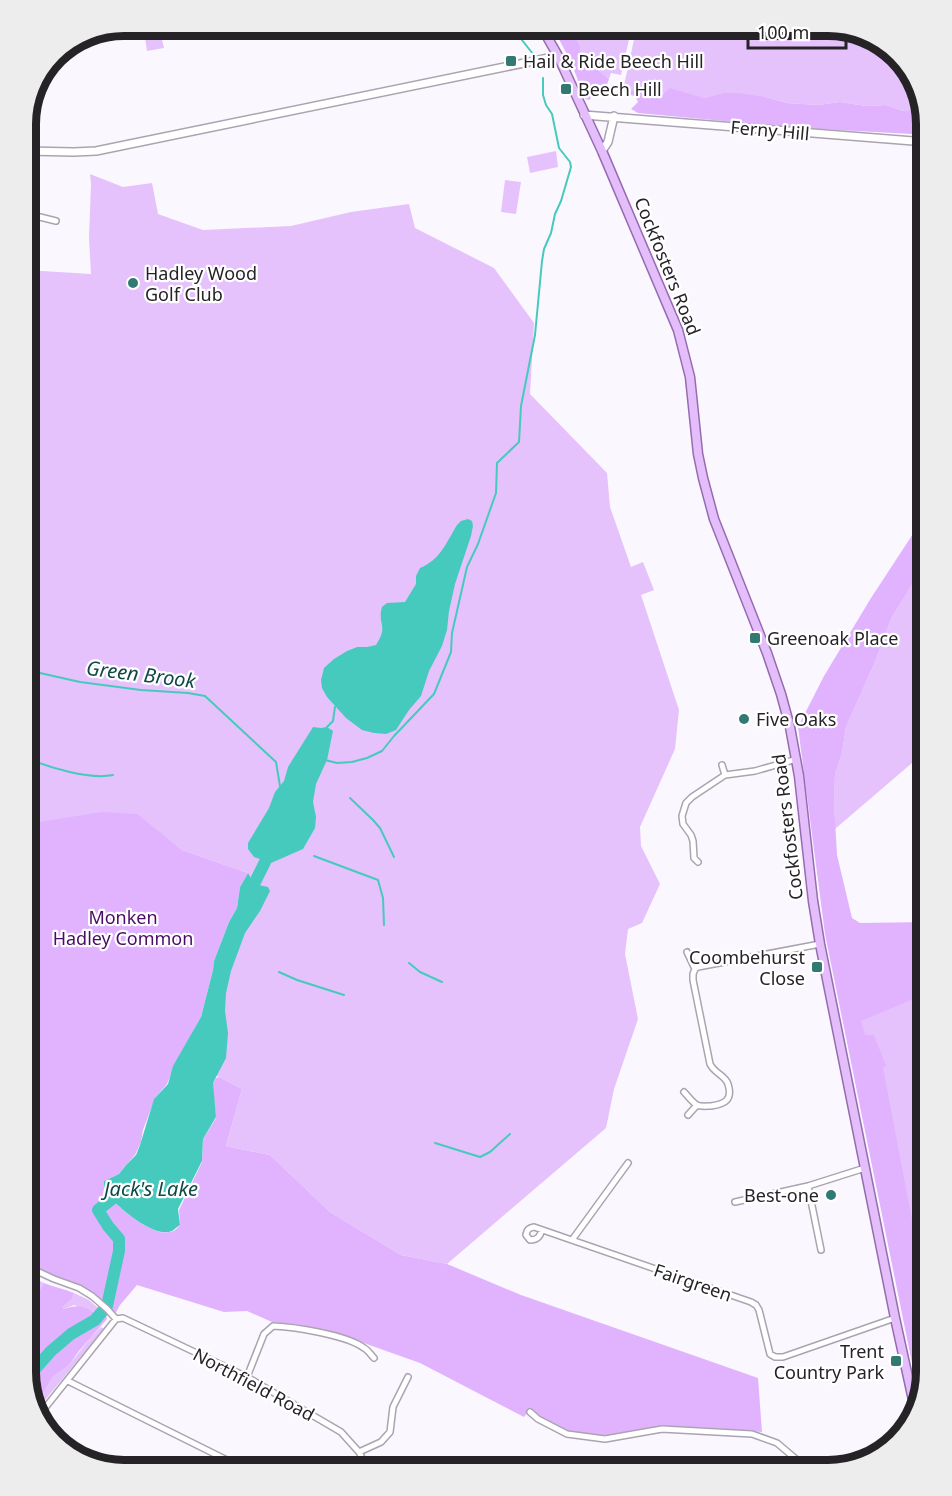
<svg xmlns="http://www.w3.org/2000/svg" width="952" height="1496" viewBox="0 0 952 1496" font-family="'Noto Sans',sans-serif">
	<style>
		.green { fill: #e5c2fb }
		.forest { fill: #e1b3fe }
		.water { fill: #46cabe }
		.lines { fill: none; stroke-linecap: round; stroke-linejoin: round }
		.stream { stroke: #46cabe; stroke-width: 2 }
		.river { stroke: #46cabe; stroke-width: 12 }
		.minor-casing { stroke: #aba4b0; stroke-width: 8 }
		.tertiary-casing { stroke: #aba4b0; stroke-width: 10 }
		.primary-casing { stroke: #966baf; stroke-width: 11 }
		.minor { stroke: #fff; stroke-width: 5 }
		.tertiary { stroke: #fff; stroke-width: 7 }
		.primary { stroke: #e4befb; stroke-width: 8 }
		.poi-dot { fill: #327973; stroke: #fff; stroke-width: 2 }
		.labels { text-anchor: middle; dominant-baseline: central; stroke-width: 4.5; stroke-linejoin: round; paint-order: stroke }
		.poi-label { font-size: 18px; fill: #262327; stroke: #fff; text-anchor: start }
		.street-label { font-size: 18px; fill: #262327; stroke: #fff }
		.park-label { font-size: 18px; fill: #490b65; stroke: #fff }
		.water-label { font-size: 20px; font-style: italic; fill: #0f4944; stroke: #fff }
		.rim { fill: none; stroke: #262327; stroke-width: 8 }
	</style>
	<rect width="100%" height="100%" fill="#fbf7ff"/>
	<path class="green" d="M143,26h16l5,22 -17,3z
		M580,26h52l-11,49 -10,-2 -2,6 -19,-16 -9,-1 -1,-17 -6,-10z
		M637,26h198l48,16 30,34 -3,6 6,24 -3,6 -10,-1 -17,-6 -20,1 -26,-4 -22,3 -31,-2 -25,-7 -40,-3 -16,5 -73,-8 -4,2 -6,-2z
		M556,151l2,16 -28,6 -3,-16z
		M90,174l33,13 29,-4 6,31 45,16 88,-4 60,-14 58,-8 6,24 79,40 40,55 -4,71 77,79 3,34 21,60 12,-5 11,28 -13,5 38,115 -4,39 -35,78 1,19 19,38 -18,39 -14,6 -3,25 13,65 -24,70 -8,39 -159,136 -46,-9 -71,-43 -60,-57 -44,-9 16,-57 -25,-13 -8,-10 39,-193 -66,-23 -17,-13 -139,86v-653l65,4 -2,-36 2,-54z
		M505,180l16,2 -5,32 -15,-2z
		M926,568v183l-91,78 -1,-26 1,-28 7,-22 4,-26 29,-65 17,-45 28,-45z
		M926,922v450l-7,25 -72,-359 17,-3 -4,-14z
		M26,1274l18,9 -18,28z
		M74,1293l15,7 9,8 -5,4 -19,-7 -10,4 -1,-2 10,-9z
		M101,1327l3,2 -69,83 -2,-9 10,-10 10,-16 16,-12 23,-29z"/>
	<path class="forest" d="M552,26h28l-6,9 6,10 2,17 8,1 19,16 -3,8 -10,-3 -4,6 -2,10 -5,-1 -14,-37z
		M913,76c11,13 9,39 6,55l-7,3 -112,-6 -162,-15 -7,-4 7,-7 -3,-6 -5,-1 -1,-3 3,-2 31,4 7,-6 23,7 12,3 17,-5h14l26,3 25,7 31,2 22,-3 26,4 20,-1 17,6h9l4,-5c-5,-10 -9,-19 -3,-30z
		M926,514v54l-6,4 -28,45 -17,45 -29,65 -4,26 -7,22 -1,28 3,52 15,63 8,5 66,-1v83l-9,-5h-6l-50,21 4,14h9l12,31 -3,2 43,225v79l-7,25 -94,-463 -27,-207 26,-51 47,-78z
		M102,812l35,2 45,36 66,23 -8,14 -3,21 -8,14 -15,39 -1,9 -12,47 -27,49 -7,18 -12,14 -12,32 -2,12 -6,13 -10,11 -6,8 -15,7v12c14,12 49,47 69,38 3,-1 5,-4 7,-6l-1,-15 23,-48 1,-23 13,-21 -3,-29v-6l3,-5 3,-1 23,12 -16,57 44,9 60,57 71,43 46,9 74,31 237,83 4,54 -49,-4 -52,-2 -58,10 -35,-5 -24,-12 -14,-10 -6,8 -104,-54 -90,-32 -58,-9 -25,-11 -23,1 -87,-27 -17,20 -6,11 -22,-20 -66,-33v-439z
		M44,1283c10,4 20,6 30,10l-1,5 -10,9 1,2c12,-4 18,-4 29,3l5,-4 8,7 1,4 -28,32 -10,14 -16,12 -10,16 -10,10 -7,-31v-41l4,-8 -4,-9v-3z"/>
	<path class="water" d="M468,519l4,2 1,5 -2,10 -16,48 -6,27 -2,19 -5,16 -13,25 -8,25 -12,14 -13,20 -10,4 -12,-1 -12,-3 -16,-12 -19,-21 -5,-9 -1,-8 3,-12 10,-9 13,-8 10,-4h10l9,-2c13,-20 1,-20 6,-38l5,-4 18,-1 11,-18v-8l4,-8c20,-8 26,-25 37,-43l4,-4z
		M313,727l8,1 6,-1 6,4 -6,29 -11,24 -3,18 3,15 -1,11 -12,21 -32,14 -17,-6 -6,-8v-6l21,-35 6,-16 9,-11 4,-14z
		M248,873l6,11 14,3 2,4 -10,20 -15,22 -14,38 -5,22 -1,18 3,22 -2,25 -13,25 3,34 -13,22 -1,22 -24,48 2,16c-3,2 -5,4 -8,6 -20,8 -54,-26 -68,-38v-12l15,-7 7,-9 10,-10 4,-10 14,-46 14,-15 5,-18 28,-49 12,-47 1,-9 15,-39 8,-14 3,-21z"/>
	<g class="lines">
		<path class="stream" d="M513,26l5,9 15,19
			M26,673h14l40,9 61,8 47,3 17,3 71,66 4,24
			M327,727l6,-6 2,-14
			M26,758c22,9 63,22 87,17
			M325,760l12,3 15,-1 15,-4 15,-7 12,-15 40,-42 17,-42 1,-19 15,-66 11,-23 18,-51 1,-30 22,-21 2,-36 14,-71 7,-74 2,-12 7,-16 4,-19 6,-13 10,-34 -1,-5 -11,-14 -7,-34 -6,-9 -3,-10v-17
			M350,798l23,22 7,8 14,29
			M314,856l64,24 5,18 1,27
			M409,963l11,9 22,10
			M279,972l18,8 47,15
			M435,1143l45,14 10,-5 20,-18"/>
		<path class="river" d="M254,884l11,-22
			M27,1378l24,-27 20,-17 24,-14 12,-14 12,-55v-12l-11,-13 -10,-16 14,-11"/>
		<g class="minor-casing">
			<path id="minor" d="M26,217h14l16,4
				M722,765l3,10
				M698,862l-4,-4 -1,-17 -2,-6 -8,-11 -1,-8 4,-13 6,-6 33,-22 30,-4 42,-12
				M695,969l3,-2 122,-23
				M684,1092c4,4 8,10 13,13 4,2 10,1 14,1 14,-2 22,-6 17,-22 -3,-9 -13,-10 -18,-20l-17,-84v-6l2,-5 -8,-17
				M688,1115l9,-10
				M808,1186l13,64
				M735,1202l73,-16 57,-18
				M542,1230c-2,6 -4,10 -12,10l-4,-5c1,-6 3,-7 8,-8l217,75 5,3 3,5 11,44 5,3h8l112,-39
				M572,1240l56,-77
				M26,1266l28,13 25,9 13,8 15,13 9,10
				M247,1377l17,-43 9,-8c22,1 74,9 91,22 4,2 7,7 10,10
				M68,1381l179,89
				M530,1412l8,7 29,15 38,5 57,-10 90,5 25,9 32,27
				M37,1418l79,-99 7,-1 124,59 94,55 18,20 9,18
				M359,1452l22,-10 9,-10 3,-25 15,-30
				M853,1465l40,-23"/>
		</g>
		<g class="tertiary-casing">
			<path id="tertiary" d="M584,115l342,27
				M26,151l48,1 22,-1 462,-95
				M602,151l6,-9 6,-26"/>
		</g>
		<g class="primary-casing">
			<path id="primary" d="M541,26l17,30 44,95 76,179 12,47 8,77 5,24 11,41 53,134 14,41 9,33 9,49 14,125 7,43 75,374 20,91"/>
		</g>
		<use href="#minor" class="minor"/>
		<use href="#tertiary" class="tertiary"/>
		<use href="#primary" class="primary"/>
	</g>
	<g class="poi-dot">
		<rect x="505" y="55" width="12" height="12" rx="3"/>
		<rect x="560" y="83" width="12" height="12" rx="3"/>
		<circle cx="133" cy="283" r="6"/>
		<rect x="749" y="632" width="12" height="12" rx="3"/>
		<circle cx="744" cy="719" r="6"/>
		<rect x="811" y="961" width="12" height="12" rx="3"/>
		<circle cx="831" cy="1195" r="6"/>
		<rect x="890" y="1355" width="12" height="12" rx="3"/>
	</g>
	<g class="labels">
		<g class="poi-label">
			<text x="523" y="61">Hail &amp; Ride Beech Hill</text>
			<text x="578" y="89">Beech Hill</text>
			<text x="145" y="273">Hadley Wood<tspan x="145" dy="21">Golf Club</tspan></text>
			<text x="767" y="638">Greenoak Place</text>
			<text x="756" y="719">Five Oaks</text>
			<text x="805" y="957" text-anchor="end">Coombehurst<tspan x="805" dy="21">Close</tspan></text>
			<text x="819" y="1195" text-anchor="end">Best-one</text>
			<text x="884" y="1351" text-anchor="end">Trent<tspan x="884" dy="21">Country Park</tspan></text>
		</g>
		<g class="street-label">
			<text transform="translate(770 130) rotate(5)">Ferny Hill</text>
			<text transform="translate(668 266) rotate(68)">Cockfosters Road</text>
			<text transform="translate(787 827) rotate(-97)">Cockfosters Road</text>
			<text transform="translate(693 1282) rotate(19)">Fairgreen</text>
			<text transform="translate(254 1384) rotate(28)">Northfield Road</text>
		</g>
		<g class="park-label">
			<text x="123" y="917">Monken<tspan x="123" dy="21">Hadley Common</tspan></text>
		</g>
		<g class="water-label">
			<text transform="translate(141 674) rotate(7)">Green Brook</text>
			<text x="151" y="1188">Jack's Lake</text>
		</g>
	</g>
	<path d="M0 0H952V1496H0ZM124 36H828A88 88 0 0 1 916 124V1372A88 88 0 0 1 828 1460H124A88 88 0 0 1 36 1372V124A88 88 0 0 1 124 36Z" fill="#eeedee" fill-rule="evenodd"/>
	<path class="rim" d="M124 36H828A88 88 0 0 1 916 124V1372A88 88 0 0 1 828 1460H124A88 88 0 0 1 36 1372V124A88 88 0 0 1 124 36Z"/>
	<path d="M748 39v9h98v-9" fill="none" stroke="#262327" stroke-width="3"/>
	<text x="757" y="39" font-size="18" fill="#262327" stroke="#ffffff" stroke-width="4.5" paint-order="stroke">100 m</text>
</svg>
